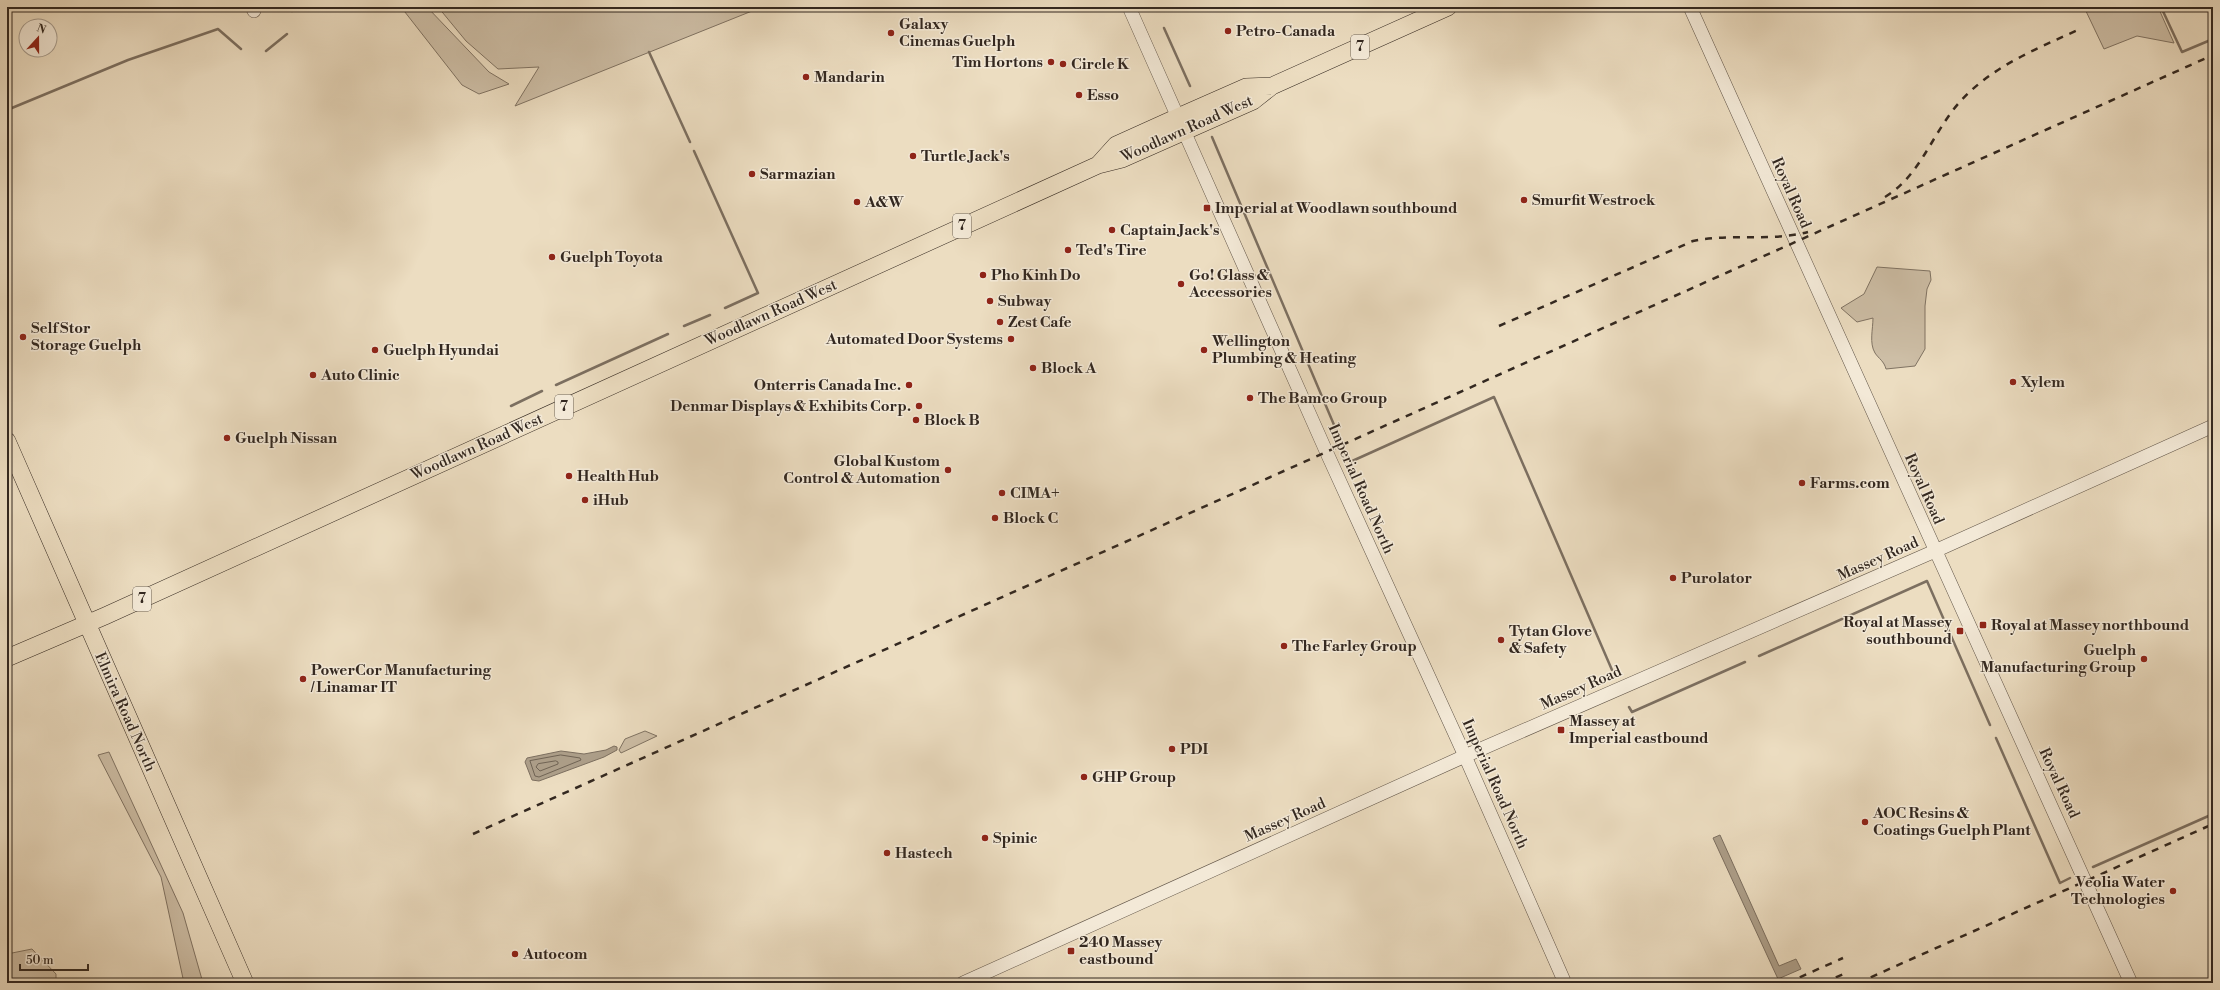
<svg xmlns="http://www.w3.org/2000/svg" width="2220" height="990" viewBox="0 0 2220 990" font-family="'Libre Bodoni',serif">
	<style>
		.green { fill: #cdbea6; stroke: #807363 }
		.water { fill: #ad9f8a; stroke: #7c6f60 }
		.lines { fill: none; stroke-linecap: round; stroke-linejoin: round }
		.shore { stroke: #706455; stroke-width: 1 }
		.stream { stroke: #7c6f60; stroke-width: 2.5 }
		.minor-casing { stroke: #615548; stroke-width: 14 }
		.major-casing { stroke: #332820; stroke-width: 18 }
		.minor { stroke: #f3e9d7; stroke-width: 13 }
		.major { stroke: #ecddc1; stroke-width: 17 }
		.rail { stroke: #332820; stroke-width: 2.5; stroke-dasharray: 7 7; stroke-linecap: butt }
		.poi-dot { fill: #8f2418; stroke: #f3e9d7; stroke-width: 1.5 }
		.labels { text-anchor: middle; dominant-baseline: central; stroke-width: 3; stroke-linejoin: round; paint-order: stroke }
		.shield { fill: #f3e9d7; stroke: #6d6257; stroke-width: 1 }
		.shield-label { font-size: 14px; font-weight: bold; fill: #332820 }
		.poi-label { font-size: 15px; font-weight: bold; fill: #332820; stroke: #f3e9d7; text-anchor: start }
		.street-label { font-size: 15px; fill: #332820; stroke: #f3e9d7 }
	</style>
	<rect width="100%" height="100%" fill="#ecddc1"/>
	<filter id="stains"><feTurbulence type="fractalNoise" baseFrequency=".005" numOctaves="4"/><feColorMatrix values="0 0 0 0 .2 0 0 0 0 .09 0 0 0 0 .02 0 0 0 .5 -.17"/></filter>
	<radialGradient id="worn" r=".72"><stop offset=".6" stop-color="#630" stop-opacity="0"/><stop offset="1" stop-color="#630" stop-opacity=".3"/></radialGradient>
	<path class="green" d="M401,7h26l62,65 20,12 -30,10 -17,-9z
		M438,7h324l-247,99 24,-39 -41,2 -32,-28z
		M2084,7h74l16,36 -37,-7 -33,13z
		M1877,267l53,4 1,9 -4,9 -2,17v43l-10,17 -29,3c-2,-8 -7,-10 -11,-16 -6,-10 -2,-24 -2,-35l-16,4 -16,-14 23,-14z
		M645,731l12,5 -36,17 -2,-3 6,-11z
		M109,752l74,161 20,70h-19l-23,-106 -63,-122z
		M32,949l24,25v9h-49v-29z"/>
	<path class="water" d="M614,746l3,1v3l-13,7 -65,24 -7,-1 -7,-18 2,-4 34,-7 23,3 22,-4z
		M1720,835l59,131 17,-7 5,10 -23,10 -65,-141z"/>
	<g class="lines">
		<path class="shore" d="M561,755l19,3 1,2 -42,17 -4,-1 -5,-15z
			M556,761l2,1v2l-18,7 -4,-4 2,-3z"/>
		<path class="stream" d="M292,7v4
			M2161,7l21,45 31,-13
			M1164,28l26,58
			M266,51l21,-17
			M649,52l41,90
			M7,110l121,-50 90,-31 23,20
			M1212,137l128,302
			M694,151l64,142 -33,15
			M684,326l26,-11
			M556,385l112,-51
			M511,406l31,-15
			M1346,454l4,8 144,-65 118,273
			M1759,656l168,-75 63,144
			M1629,707l3,5 113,-50
			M1996,738l64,145 10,-5
			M2093,867l120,-53"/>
		<g class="minor-casing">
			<path id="minor" d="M252,7l2,4
				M1129,7l197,444 139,305 100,227
				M1690,7l441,976
				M963,983l502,-227 470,-205 278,-125"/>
		</g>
		<g class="major-casing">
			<path id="major" d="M1098,165l18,-20 62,-28 68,-30 26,-1
				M7,441l238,542
				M7,658l98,-42 993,-451 24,-6 131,-58 19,-15 176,-79"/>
		</g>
		<use href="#minor" class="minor"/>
		<use href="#major" class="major"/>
		<path class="rail" d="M1885,197c35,-21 47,-63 73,-93 33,-38 79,-55 124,-76
			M1499,326l194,-85c38,-8 77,1 115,-9
			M473,834l1740,-779
			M1787,983l56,-25
			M1823,983l25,-11
			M1858,983l355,-159"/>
	</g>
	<g class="poi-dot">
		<circle cx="1228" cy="31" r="4"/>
		<circle cx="891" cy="33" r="4"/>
		<circle cx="1051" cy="62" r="4"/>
		<circle cx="1063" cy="64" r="4"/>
		<circle cx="806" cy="77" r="4"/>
		<circle cx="1079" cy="95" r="4"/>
		<circle cx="913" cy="156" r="4"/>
		<circle cx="752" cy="174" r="4"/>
		<circle cx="1524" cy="200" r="4"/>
		<circle cx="857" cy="202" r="4"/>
		<rect x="1203" y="204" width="8" height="8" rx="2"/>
		<circle cx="1112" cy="230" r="4"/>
		<circle cx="1068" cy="250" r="4"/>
		<circle cx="552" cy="257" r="4"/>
		<circle cx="983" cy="275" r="4"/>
		<circle cx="1181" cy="284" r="4"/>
		<circle cx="990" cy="301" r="4"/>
		<circle cx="1000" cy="322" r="4"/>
		<circle cx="23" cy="337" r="4"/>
		<circle cx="1011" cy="339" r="4"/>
		<circle cx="375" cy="350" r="4"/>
		<circle cx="1204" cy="350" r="4"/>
		<circle cx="1033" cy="368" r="4"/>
		<circle cx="313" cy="375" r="4"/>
		<circle cx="2013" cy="382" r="4"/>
		<circle cx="909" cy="385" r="4"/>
		<circle cx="1250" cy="398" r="4"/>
		<circle cx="919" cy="406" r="4"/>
		<circle cx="916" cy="420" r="4"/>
		<circle cx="227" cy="438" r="4"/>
		<circle cx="948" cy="470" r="4"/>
		<circle cx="569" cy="476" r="4"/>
		<circle cx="1802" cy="483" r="4"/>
		<circle cx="1002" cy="493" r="4"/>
		<circle cx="585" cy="500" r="4"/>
		<circle cx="995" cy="518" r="4"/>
		<circle cx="1673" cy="578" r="4"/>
		<rect x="1979" y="621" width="8" height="8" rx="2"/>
		<rect x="1956" y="627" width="8" height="8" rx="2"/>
		<circle cx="1501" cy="640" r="4"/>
		<circle cx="1284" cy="646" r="4"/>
		<circle cx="2144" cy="659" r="4"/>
		<circle cx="303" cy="679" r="4"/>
		<rect x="1557" y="726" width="8" height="8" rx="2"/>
		<circle cx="1172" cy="749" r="4"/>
		<circle cx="1084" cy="777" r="4"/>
		<circle cx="1865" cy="822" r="4"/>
		<circle cx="985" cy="838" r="4"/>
		<circle cx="887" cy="853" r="4"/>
		<circle cx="2173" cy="891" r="4"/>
		<rect x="1067" y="947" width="8" height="8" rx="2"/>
		<circle cx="515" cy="954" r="4"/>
	</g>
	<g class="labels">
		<g class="shield">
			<rect x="1351" y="35" width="18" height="24" rx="3"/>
			<rect x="953" y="214" width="18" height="24" rx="3"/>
			<rect x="555" y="395" width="18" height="24" rx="3"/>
			<rect x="133" y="587" width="18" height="24" rx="3"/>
		</g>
		<g class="shield-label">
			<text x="1360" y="47">7</text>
			<text x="962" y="226">7</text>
			<text x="564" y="407">7</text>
			<text x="142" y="599">7</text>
		</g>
		<g class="poi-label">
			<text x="899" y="24">Galaxy<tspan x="899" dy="17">Cinemas Guelph</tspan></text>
			<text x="1236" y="31">Petro-Canada</text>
			<text x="1043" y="62" text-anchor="end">Tim Hortons</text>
			<text x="1071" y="64">Circle K</text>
			<text x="814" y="77">Mandarin</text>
			<text x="1087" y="95">Esso</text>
			<text x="921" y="156">Turtle Jack's</text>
			<text x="760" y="174">Sarmazian</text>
			<text x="1532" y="200">Smurfit Westrock</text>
			<text x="865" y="202">A&amp;W</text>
			<text x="1215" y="208">Imperial at Woodlawn southbound</text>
			<text x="1120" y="230">Captain Jack's</text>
			<text x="1076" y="250">Ted's Tire</text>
			<text x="560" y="257">Guelph Toyota</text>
			<text x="991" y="275">Pho Kinh Do</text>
			<text x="1189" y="275">Go! Glass &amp;<tspan x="1189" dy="17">Accessories</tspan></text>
			<text x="998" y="301">Subway</text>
			<text x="1008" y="322">Zest Cafe</text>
			<text x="31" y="328">Self Stor<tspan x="31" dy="17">Storage Guelph</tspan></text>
			<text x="1003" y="339" text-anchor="end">Automated Door Systems</text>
			<text x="1212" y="341">Wellington<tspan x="1212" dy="17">Plumbing &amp; Heating</tspan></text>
			<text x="383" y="350">Guelph Hyundai</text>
			<text x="1041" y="368">Block A</text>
			<text x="321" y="375">Auto Clinic</text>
			<text x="2021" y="382">Xylem</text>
			<text x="901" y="385" text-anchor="end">Onterris Canada Inc.</text>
			<text x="1258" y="398">The Bamco Group</text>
			<text x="911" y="406" text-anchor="end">Denmar Displays &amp; Exhibits Corp.</text>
			<text x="924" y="420">Block B</text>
			<text x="235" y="438">Guelph Nissan</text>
			<text x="940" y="461" text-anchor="end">Global Kustom<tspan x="940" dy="17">Control &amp; Automation</tspan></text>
			<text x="577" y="476">Health Hub</text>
			<text x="1810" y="483">Farms.com</text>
			<text x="1010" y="493">CIMA+</text>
			<text x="593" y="500">iHub</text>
			<text x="1003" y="518">Block C</text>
			<text x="1681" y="578">Purolator</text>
			<text x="1952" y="622" text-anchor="end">Royal at Massey<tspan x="1952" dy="17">southbound</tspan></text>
			<text x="1991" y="625">Royal at Massey northbound</text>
			<text x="1509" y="631">Tytan Glove<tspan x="1509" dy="17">&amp; Safety</tspan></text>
			<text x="1292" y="646">The Farley Group</text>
			<text x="2136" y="650" text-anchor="end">Guelph<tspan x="2136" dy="17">Manufacturing Group</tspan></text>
			<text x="311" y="670">PowerCor Manufacturing<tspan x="311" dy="17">/ Linamar IT</tspan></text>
			<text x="1569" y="721">Massey at<tspan x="1569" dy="17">Imperial eastbound</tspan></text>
			<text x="1180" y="749">PDI</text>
			<text x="1092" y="777">GHP Group</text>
			<text x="1873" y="813">AOC Resins &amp;<tspan x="1873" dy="17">Coatings Guelph Plant</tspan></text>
			<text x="993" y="838">Spinic</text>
			<text x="895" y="853">Hastech</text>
			<text x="2165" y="882" text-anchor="end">Veolia Water<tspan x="2165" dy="17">Technologies</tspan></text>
			<text x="1079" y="942">240 Massey<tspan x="1079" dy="17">eastbound</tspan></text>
			<text x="523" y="954">Autocom</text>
		</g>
		<g class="street-label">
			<text transform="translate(1187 129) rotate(-24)">Woodlawn Road West</text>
			<text transform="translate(1791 193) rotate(66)">Royal Road</text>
			<text transform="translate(771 313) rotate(-24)">Woodlawn Road West</text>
			<text transform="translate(477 447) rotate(-24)">Woodlawn Road West</text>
			<text transform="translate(1361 489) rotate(66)">Imperial Road North</text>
			<text transform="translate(1924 489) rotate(66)">Royal Road</text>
			<text transform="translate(1878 559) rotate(-24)">Massey Road</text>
			<text transform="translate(1581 688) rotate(-24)">Massey Road</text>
			<text transform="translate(125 712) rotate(66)">Elmira Road North</text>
			<text transform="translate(2059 783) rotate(65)">Royal Road</text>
			<text transform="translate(1495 784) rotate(66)">Imperial Road North</text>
			<text transform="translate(1285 820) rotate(-24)">Massey Road</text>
		</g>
	</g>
	<rect width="2220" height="990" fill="none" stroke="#ecddc1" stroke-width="24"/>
	<rect x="8" y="8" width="2204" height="974" fill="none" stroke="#332820" stroke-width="2"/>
	<rect x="12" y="12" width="2196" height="966" fill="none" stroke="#332820"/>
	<g transform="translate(38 38) rotate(21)"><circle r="19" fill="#f3e9d7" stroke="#a69c8e"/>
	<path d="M0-3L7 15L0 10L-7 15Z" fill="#8f2418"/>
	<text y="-6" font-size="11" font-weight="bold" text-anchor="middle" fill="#332820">N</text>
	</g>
	<path d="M20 964v6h68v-6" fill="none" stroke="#332820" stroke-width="2"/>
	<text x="26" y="964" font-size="12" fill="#332820" stroke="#f3e9d7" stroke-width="3" paint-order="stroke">50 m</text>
	<rect width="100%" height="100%" filter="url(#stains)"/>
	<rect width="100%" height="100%" fill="url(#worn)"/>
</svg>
